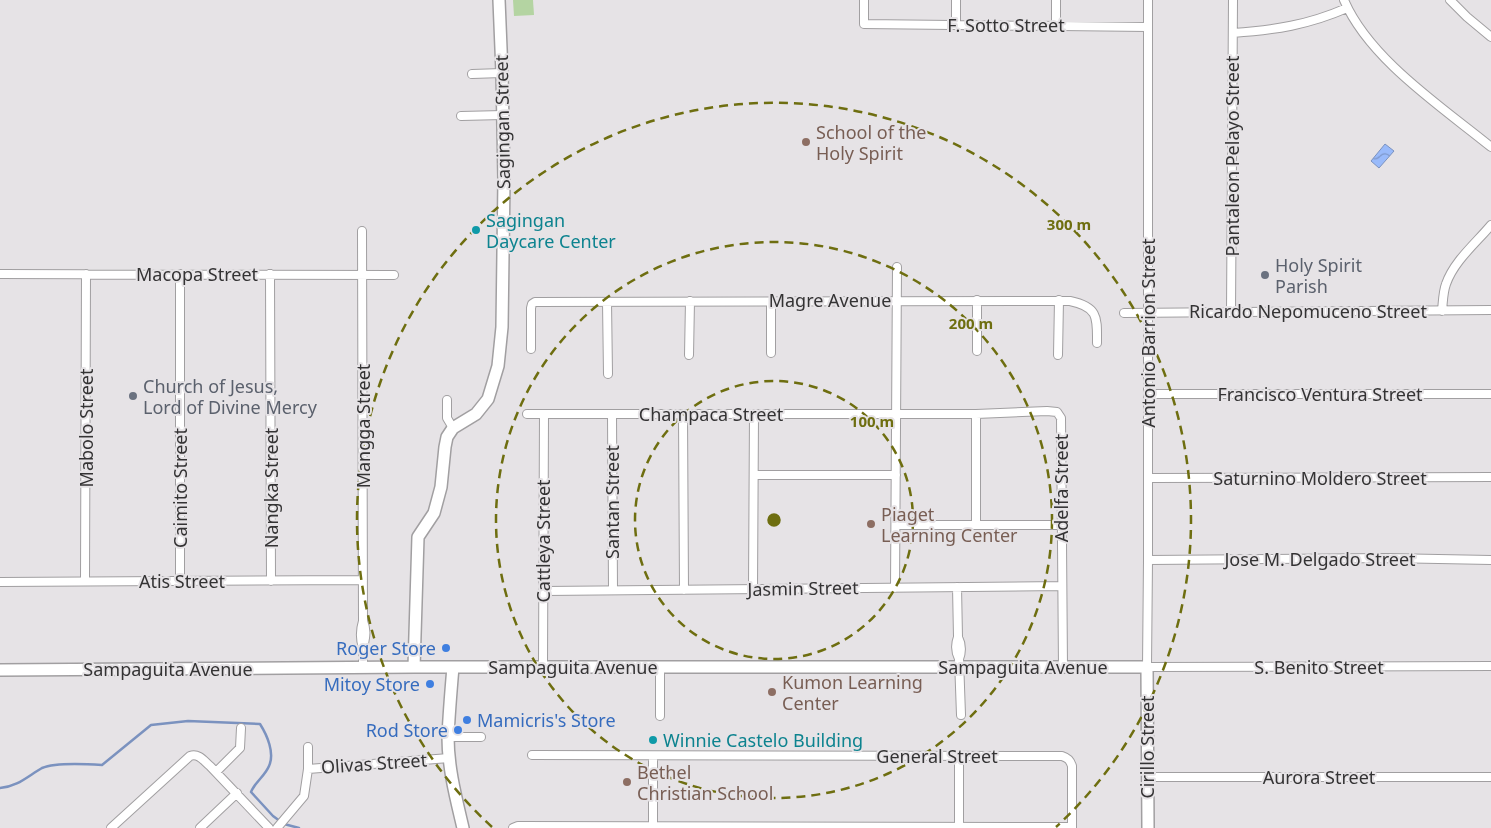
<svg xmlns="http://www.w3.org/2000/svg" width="1491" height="828" viewBox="0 0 1491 828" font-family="'Noto Sans',sans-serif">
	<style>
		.pitch { fill: #b4d4a2 }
		.water { fill: url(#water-waves); stroke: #7b92bf }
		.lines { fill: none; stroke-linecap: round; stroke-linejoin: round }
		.stream { stroke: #7b92bf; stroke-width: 2.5 }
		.street-casing { stroke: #a19fa1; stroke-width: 10 }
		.secondary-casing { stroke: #a19fa1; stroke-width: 14 }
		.street { stroke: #fff; stroke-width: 8 }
		.secondary { stroke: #fff; stroke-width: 11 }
		.ring { fill: none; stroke: #6e6e10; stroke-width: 2.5; stroke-dasharray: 9 6 }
		.education-dot { fill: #8d6e63; stroke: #e6e3e6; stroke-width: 2 }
		.culture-dot { fill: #0f9aa8; stroke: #e6e3e6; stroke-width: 2 }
		.worship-dot { fill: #6b7280; stroke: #e6e3e6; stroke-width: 2 }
		.shop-dot { fill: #3f7fe0; stroke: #e6e3e6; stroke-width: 2 }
		.labels { text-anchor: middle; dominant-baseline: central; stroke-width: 4; stroke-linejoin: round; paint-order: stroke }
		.street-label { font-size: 18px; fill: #343334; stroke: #e6e3e6 }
		.education-label { font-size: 18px; fill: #785e54; stroke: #e6e3e6; text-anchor: start }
		.culture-label { font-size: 18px; fill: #0d838f; stroke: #e6e3e6; text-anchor: start }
		.worship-label { font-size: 18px; fill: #5b616d; stroke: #e6e3e6; text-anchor: start }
		.shop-label { font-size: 18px; fill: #366cbe; stroke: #e6e3e6; text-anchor: end }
		.centre { fill: #6e6e10; stroke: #e6e3e6; stroke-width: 2.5 }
		.ring-label { font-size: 15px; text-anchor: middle; font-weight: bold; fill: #6e6e10; stroke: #e6e3e6; stroke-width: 4; stroke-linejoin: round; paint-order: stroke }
	</style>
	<defs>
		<pattern id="water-waves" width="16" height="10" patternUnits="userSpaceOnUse" patternTransform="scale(1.25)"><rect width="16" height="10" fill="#99bafa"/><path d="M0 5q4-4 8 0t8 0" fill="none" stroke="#7e98cb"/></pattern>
	</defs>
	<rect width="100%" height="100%" fill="#e6e3e6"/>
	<path class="pitch" d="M513,0h20l1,15 -20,1z"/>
	<path class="water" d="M1385,144l9,7 -15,17 -8,-7z"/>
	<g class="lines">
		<path class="stream" d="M0,788c17,-1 28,-12 42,-20 14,-6 45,-4 60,-3l49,-40 37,-4 72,3c7,11 15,29 9,42 -4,10 -14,16 -18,26l22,24 11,8 15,4"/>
		<g class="street-casing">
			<path id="street" d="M864,0v24l284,3
				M1148,0v560l-1,107 344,-1
				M1344,0c25,59 98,107 147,147
				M1450,0l17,17 24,20
				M956,25v-25
				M1056,26v-26
				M1233,33c42,-3 75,-8 114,-25
				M472,74l30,-1
				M461,116l42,-1
				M362,231l1,390c5,13 1,18 0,30 0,5 0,11 0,17
				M0,274l394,1
				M180,274v307
				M270,274l1,307
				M977,300v51
				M607,302l1,72
				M1442,311c1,-10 1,-19 4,-27 8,-23 30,-41 45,-59
				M1231,312l2,-312
				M1124,313l367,-3
				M531,349v-41l1,-4 3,-2 535,-1c29,6 27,17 27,42
				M771,353v-52
				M689,355l1,-54
				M1058,355l1,-55
				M1148,394h343
				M447,400v18l6,10
				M527,414h449l71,-3 10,1 4,6 2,249
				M612,414l1,176
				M683,414l1,176
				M754,475h142
				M1148,478l343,-1
				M896,525h166
				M976,525v-111
				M1148,560l238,-2 105,2
				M85,581l1,-307
				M0,582l363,-2
				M957,587l1,50c4,8 4,14 1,22l2,56
				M895,588l2,-321
				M753,589l1,-175
				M544,591l518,-5
				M363,621c-3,10 -3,18 0,27
				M958,637c-3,8 -3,14 1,22
				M543,667l1,-253
				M660,667v49
				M448,737h33
				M532,755l530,1c6,2 8,4 10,10v62
				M653,756v72
				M308,769l141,-11
				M216,772l24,-24 1,-20
				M1148,777h343
				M111,828l79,-72c9,-3 14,5 20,10l59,62
				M200,828l37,-35
				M277,828l27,-32 4,-27v-22
				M513,828l5,-2 554,1
				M959,828v-71"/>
		</g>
		<g class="secondary-casing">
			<path id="secondary" d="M414,667l4,-130 16,-24 7,-26 4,-40 2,-10 6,-9 23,-14 12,-15 10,-33 4,-39 2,-147 -2,-107 -3,-73
				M453,667c-2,23 -4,47 -5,70 0,31 8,61 15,91
				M0,670l414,-3h733l1,161"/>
		</g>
		<use href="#street" class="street"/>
		<use href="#secondary" class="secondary"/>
	</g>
	<g class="ring">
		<circle cx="774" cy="520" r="139"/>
		<circle cx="774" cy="520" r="278"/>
		<path d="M492 827A417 417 0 1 1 1056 827"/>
	</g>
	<g class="education-dot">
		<circle cx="806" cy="142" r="5"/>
		<circle cx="871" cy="524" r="5"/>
		<circle cx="772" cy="692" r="5"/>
		<circle cx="627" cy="782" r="5"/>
	</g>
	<g class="culture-dot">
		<circle cx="476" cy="230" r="5"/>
		<circle cx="653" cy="740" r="5"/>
	</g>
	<g class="worship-dot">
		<circle cx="1265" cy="275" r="5"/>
		<circle cx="133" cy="396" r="5"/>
	</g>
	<g class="shop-dot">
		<circle cx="446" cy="648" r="5"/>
		<circle cx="430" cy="684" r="5"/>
		<circle cx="467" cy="720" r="5"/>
		<circle cx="458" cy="730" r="5"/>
	</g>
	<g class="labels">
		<g class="street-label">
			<text x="1006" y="25">F. Sotto Street</text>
			<text transform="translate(502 122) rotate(-91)">Sagingan Street</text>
			<text transform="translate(1232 156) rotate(-90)">Pantaleon Pelayo Street</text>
			<text x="197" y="274">Macopa Street</text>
			<text x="830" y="300">Magre Avenue</text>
			<text x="1308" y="311">Ricardo Nepomuceno Street</text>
			<text transform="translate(1148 333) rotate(-90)">Antonio Barrion Street</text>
			<text x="1320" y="394">Francisco Ventura Street</text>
			<text x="711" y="414">Champaca Street</text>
			<text transform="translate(363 426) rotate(-90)">Mangga Street</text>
			<text transform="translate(86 428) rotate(-90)">Mabolo Street</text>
			<text x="1320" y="478">Saturnino Moldero Street</text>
			<text transform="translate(180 488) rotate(-90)">Caimito Street</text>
			<text transform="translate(271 488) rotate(-90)">Nangka Street</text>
			<text transform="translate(1061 488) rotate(-90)">Adelfa Street</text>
			<text transform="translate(612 502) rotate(-90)">Santan Street</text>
			<text transform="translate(543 541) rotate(-90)">Cattleya Street</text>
			<text x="1320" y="559">Jose M. Delgado Street</text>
			<text x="182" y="581">Atis Street</text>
			<text transform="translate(803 588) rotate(-1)">Jasmin Street</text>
			<text x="573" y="667">Sampaguita Avenue</text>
			<text x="1023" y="667">Sampaguita Avenue</text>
			<text x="1319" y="667">S. Benito Street</text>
			<text x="168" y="669">Sampaguita Avenue</text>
			<text transform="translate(1147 747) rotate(-90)">Cirillo Street</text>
			<text x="937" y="756">General Street</text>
			<text transform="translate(374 763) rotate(-4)">Olivas Street</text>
			<text x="1319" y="777">Aurora Street</text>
		</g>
		<g class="education-label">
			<text x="816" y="132">School of the<tspan x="816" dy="21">Holy Spirit</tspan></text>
			<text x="881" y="514">Piaget<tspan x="881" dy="21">Learning Center</tspan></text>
			<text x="782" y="682">Kumon Learning<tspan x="782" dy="21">Center</tspan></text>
			<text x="637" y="772">Bethel<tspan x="637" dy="21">Christian School</tspan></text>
		</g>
		<g class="culture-label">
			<text x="486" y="220">Sagingan<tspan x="486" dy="21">Daycare Center</tspan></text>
			<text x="663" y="740">Winnie Castelo Building</text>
		</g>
		<g class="worship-label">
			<text x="1275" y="265">Holy Spirit<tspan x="1275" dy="21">Parish</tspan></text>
			<text x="143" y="386">Church of Jesus,<tspan x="143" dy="21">Lord of Divine Mercy</tspan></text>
		</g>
		<g class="shop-label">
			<text x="436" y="648">Roger Store</text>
			<text x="420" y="684">Mitoy Store</text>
			<text x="477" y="720" text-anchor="start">Mamicris's Store</text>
			<text x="448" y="730">Rod Store</text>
		</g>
	</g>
	<circle cx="774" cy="520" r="8" class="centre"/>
	<g class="ring-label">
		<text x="1069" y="230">300 m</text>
		<text x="971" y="329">200 m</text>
		<text x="872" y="427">100 m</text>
	</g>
</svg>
